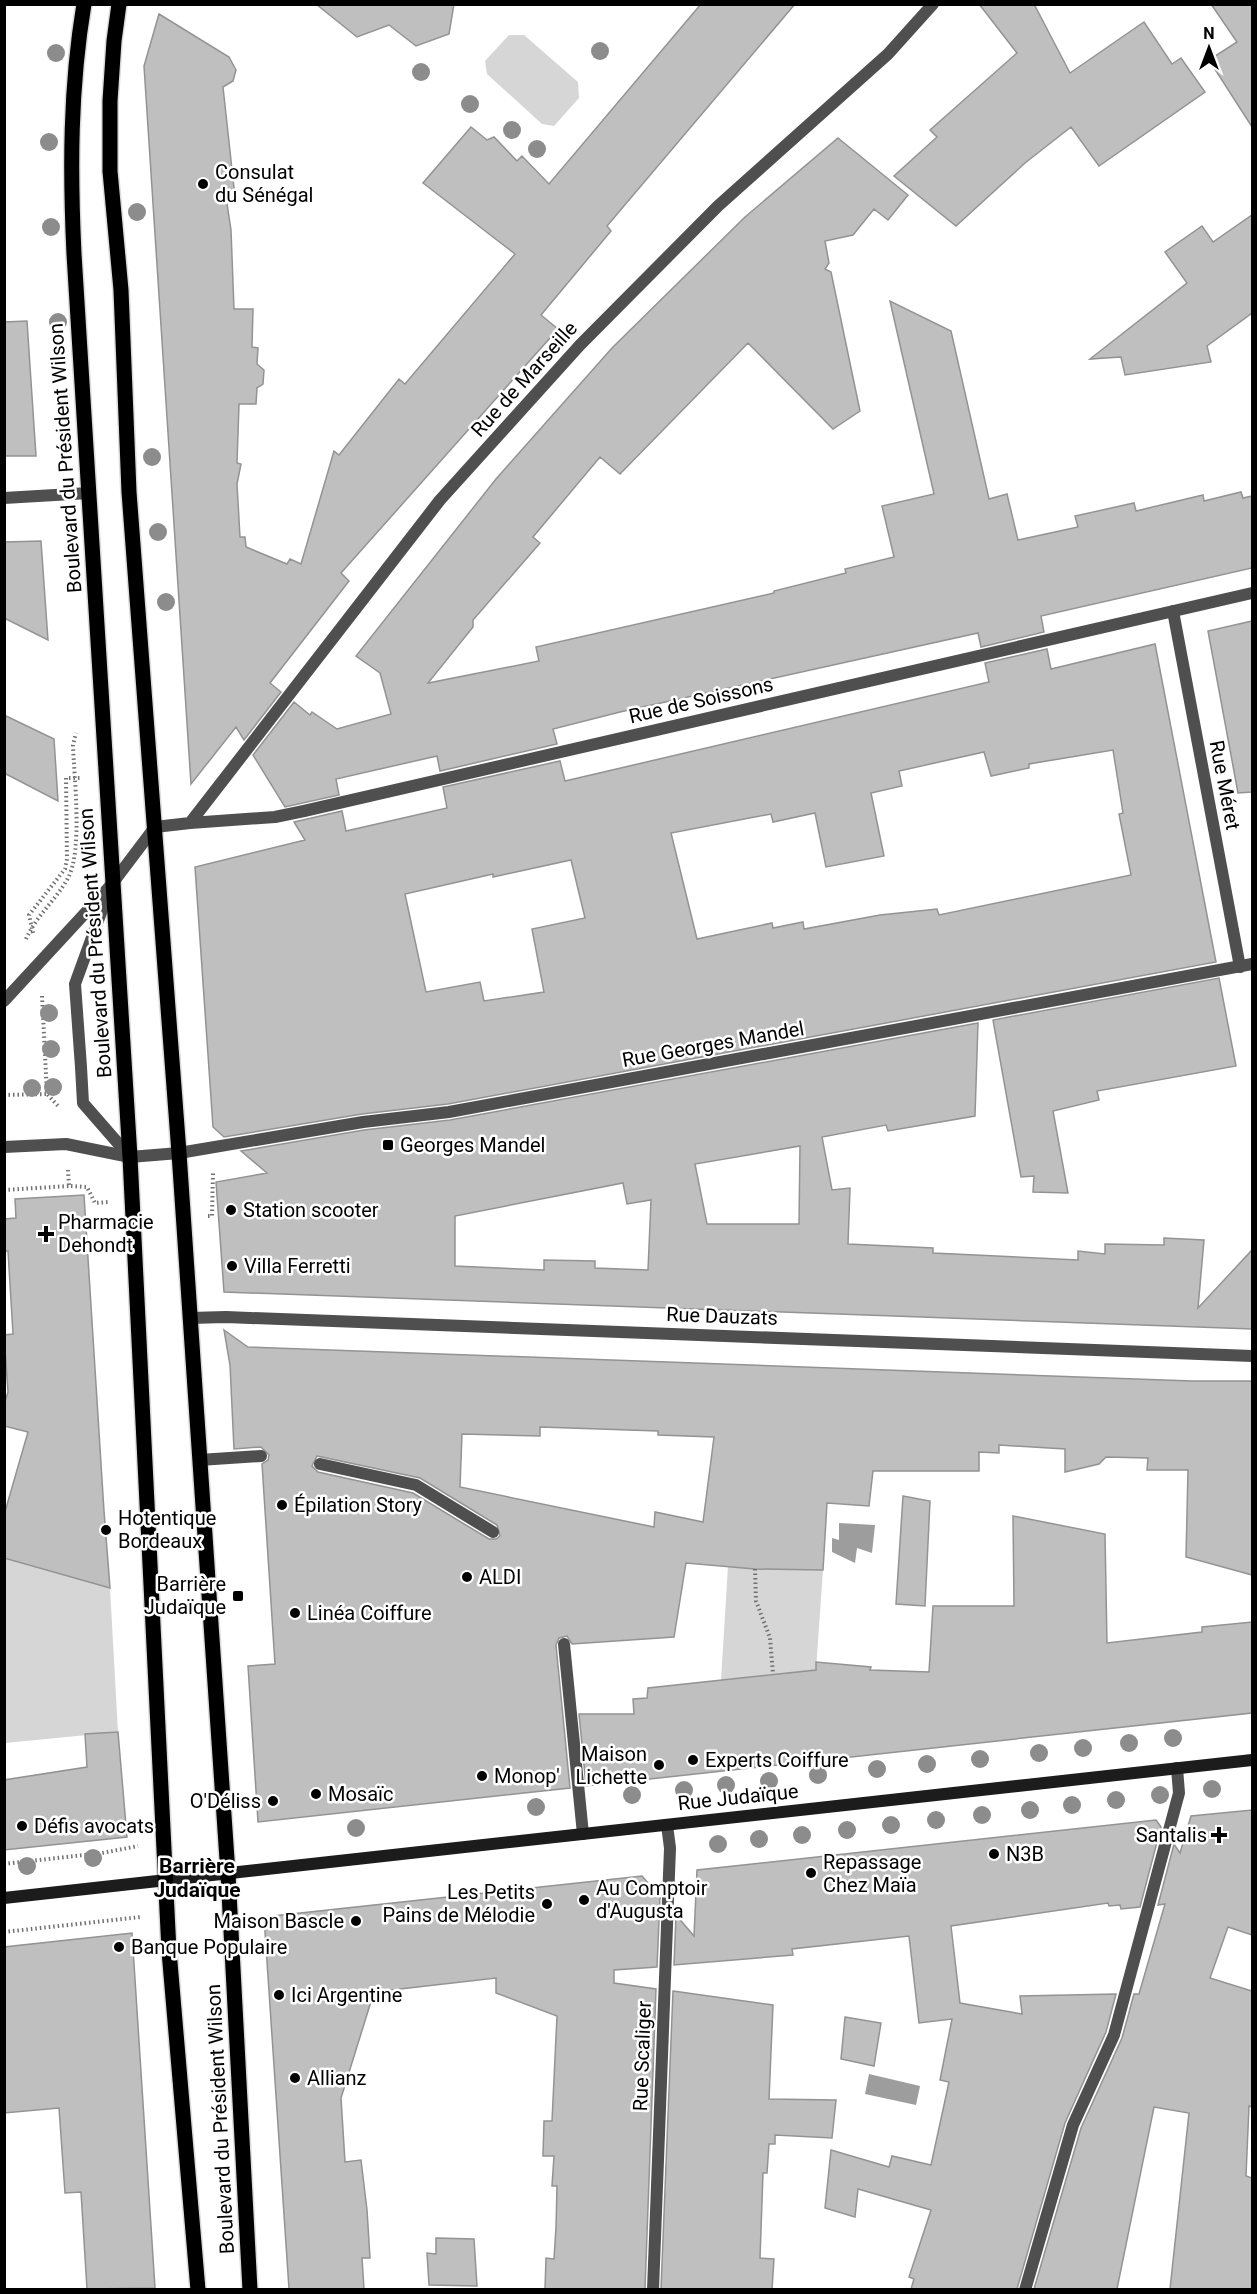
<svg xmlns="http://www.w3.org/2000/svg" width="1257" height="2294" viewBox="0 0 1257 2294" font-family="Roboto,sans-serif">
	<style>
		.green { fill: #d6d6d6 }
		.water { fill: #9d9d9d }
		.building { fill: #bfbfbf; stroke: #939393; stroke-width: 1.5; fill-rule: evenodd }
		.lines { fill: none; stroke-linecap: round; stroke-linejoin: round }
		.primary-casing { stroke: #dbdbdb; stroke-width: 18 }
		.path { stroke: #717171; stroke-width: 4; stroke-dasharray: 1.5 3; stroke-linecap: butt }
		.service { stroke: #4f4f4f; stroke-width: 12 }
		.minor { stroke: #4f4f4f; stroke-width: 12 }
		.tertiary { stroke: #4f4f4f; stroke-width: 12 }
		.secondary { stroke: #1c1c1c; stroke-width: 12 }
		.primary { stroke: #000; stroke-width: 15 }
		.tree { fill: #8c8c8c }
		.poi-dot { fill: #000; stroke: #fff; stroke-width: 2 }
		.labels { text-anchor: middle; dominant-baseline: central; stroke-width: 5; stroke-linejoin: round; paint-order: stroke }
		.poi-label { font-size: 20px; fill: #000; stroke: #fff; text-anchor: start }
		.street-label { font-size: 20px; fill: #000; stroke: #fff }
		.neighbourhood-label { font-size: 21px; font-weight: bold; fill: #000; stroke: #fff }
	</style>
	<rect width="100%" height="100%" fill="#fff"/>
	<path class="green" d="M509,35h15l54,47 1,16 -25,28 -12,-2 -55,-50 -2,-13z
		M4,1558l106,30 8,144 -113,11z
		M728,1566l95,4 -7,100 -95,10z"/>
	<path class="water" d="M839,1523l36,2 -3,28 -15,-5 -2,15 -23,-11v-14l7,2z
		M869,2074l51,12 -4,19 -51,-11z"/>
	<path class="building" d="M316,4h138l-5,30 -33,12 -27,-21 -32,12z
		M701,4h94l-188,222 4,5 -70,84 17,14 -217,244 8,8 -79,102 11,9 -37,48 -8,-13 -45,57 -47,-718 15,-52 70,43 7,13 -3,11 -10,6 12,110h-9l5,33 3,79h19l-1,38 6,1 -1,16 7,6 -1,14 -6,4 -1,16h-17l-2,59 4,1 -4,20 3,53h5l1,10 41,17 3,-5 11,5 33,-113 5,4 60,-76 6,5 110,-130 -92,-71 48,-56 16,13 7,-3 23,24 5,-5 27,28z
		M979,4h55l36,69 74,-51 28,42 9,-6 24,34 -106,74 -28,-39 -46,36 -69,63 -62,-50 43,-39 -7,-7 87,-77z
		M1211,4h41v123l-43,-67 28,-18z
		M838,138l70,57 -20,25 -14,-11 -21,26 -28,6 4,22 -4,6 6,3 29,139 -27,18 -85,-86 -128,131 -20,-17 -67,80 7,6 -67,77v7l-45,56 111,-22 -3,-14 238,-54v-2l72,-18 -1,-4 49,-12 -12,-51 52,-12 -44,-193 61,30 38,168 18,-5 11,46 60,-13 -3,-11 59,-13 2,8 67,-16 1,6 37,-9 2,6 9,-2v72l-211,48 3,16 -63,15 -3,-14 -358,79 -67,17 4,15 -117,27 -3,-15 -101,23 3,16 -54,12 -32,-52 41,-53 16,13 2,-3 25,17 54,-15 -11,-41 -24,-17 140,-177 116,-131 133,-131z
		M1252,215v98l-45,33 4,16 -86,13 -4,-18 -31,2 97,-76 -22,-31 37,-26 11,16z
		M27,321l9,135h-32v-134z
		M41,541l4,57 3,42 -44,-22v-76z
		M1252,621v171l-14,1 -30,-162z
		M1155,644l61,318 -768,142 -86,10 -138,23 -11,-10 -18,-260 110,-27 -11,-18 48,-11 4,20 101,-23 -4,-21 117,-26 5,20 424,-99 -4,-19 62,-14 4,20zM1113,750l10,63 -4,1 12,61 -192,40 -2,-6 -57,6 -76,14 -1,-7 -30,6 -1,-5 -75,16 -26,-106 100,-19 2,8 42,-9 11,54 58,-11 -13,-63 31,-7 -3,-15 85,-19 7,24 38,-8v-4zM571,860l14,58 -53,11 12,63 -60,9 -4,-19 -54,10 -21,-98 88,-20v3z
		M4,715l50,24 4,62 -54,-28z
		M1219,978l17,88 -139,25 2,9 -46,11 15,82 -35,-1 1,-16 -13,1 -28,-157z
		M978,1023l-3,93 -87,15 -2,-6 -64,12 10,53 18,-2 -2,56 85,4v5l145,7v-9l27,3v-10l59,1v-7l40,2 -6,68 54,-58v79l-1028,-37 -8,-110 51,-9 -26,-22 123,-21 86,-10zM800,1146l-1,78h-92l-12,-60zM623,1183l4,21 24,-4 -3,70 -53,-2v-7l-51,-1v10l-89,-4v-50z
		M84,1195l20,316 6,77 -106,-30v-43l24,-83 -24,-6v-21l4,-13 -4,-57 9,-1 -5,-83h-4v-32l12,-1 -1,-19z
		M224,1330l24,17 944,34h60v194l-66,-18 2,-87h-41l1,-12 -42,-1 -7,7 -34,8v-23l-66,-4v8l-20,-1v19h-106l-4,35 -42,-3 -4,67 -68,-1 -69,-6 -12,74 -102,7 -5,-8 -8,2 -3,7 14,143 -312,34 -10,-156 27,-2 -13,-200 6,-4 1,-5 -8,-8 -27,2 -4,-84zM540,1427l118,4v4l56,2 -11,85 -48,-10 -1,15 -194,-40 2,-53 78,2zM317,1456l103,22 77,47 3,11 -4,3h-7l-76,-46 -95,-21 -6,-6z
		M903,1496l27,5 -5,105 -29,-2z
		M1013,1516l92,18 2,109 95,-11v-5l50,-5v91l-666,73 -7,-72h55l-1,-15 14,-1 1,-10 168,-18v-8l55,5 -1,3 59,2 4,-66h81z
		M118,1732l9,105 -123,13v-70l83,-13 -2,-33z
		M1252,1810v125l-24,-8 -18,51 42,13v116l-3,-1 -3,70 6,2v111h-82l19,-176 -35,-6 -37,182h-83l47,-161 41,-90 12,-44h5l26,-90 -7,1 16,-61 6,9 11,-37z
		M1156,1820l5,7 -21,80 -19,2 -1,-4 -11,1 -1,-3 -157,23 9,77 62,11 -2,-18 96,-2 -10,38 -41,91 -48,166h-106l3,-10 -5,-2 22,-67 -73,-21 -3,28 -30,-9 6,-58 58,17 3,-11 39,9 18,-83 -9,-2 12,-61 -33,4 -10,-87 -117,13 1,6 -119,10 2,-50 18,21 3,-66z
		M642,1876l18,21 -3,70 -43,3v13l42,6 -11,300h-100l1,-31 8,1 2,-32 1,-41h-5l2,-30h-11l1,-35h8l5,-105 -61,-23v-15l-122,14 -33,106 4,64 16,-2 6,50 3,48h-8l2,31h-75l-25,-372z
		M132,1933l23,355 -68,1 -6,-97 -16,1 -6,-85 -55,5v-166z
		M673,1991l100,14 -4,94 67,1 -4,38 -57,-3v9h-6l-2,29h-4l-3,85 14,1 -2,30h-111z
		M845,2017l36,6 -7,43 -33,-7z
		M436,2238l38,1 3,47 -48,-1 -2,-32 9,1z"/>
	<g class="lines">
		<g class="primary-casing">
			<path id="primary" d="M84,4c-14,84 -14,166 -10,250l56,903 39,794 29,339
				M119,4l-5,37 -4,60v70l11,119 8,202 50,661 49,721 22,416"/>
		</g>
		<path class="path" d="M33,933l-4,-18 36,-46 2,-10 -1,-81h14
			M26,939c10,-23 30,-39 42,-61 15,-28 6,-100 5,-133l3,-12
			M42,996l5,98 12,13
			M4,1095l43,-1
			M68,1170l1,16 18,1 8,16 13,-1
			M4,1190l65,-4
			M208,1216h4l1,-45
			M755,1569l1,32 14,37 3,36
			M4,1864l98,-11 36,-7
			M4,1932l137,-15"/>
		<path class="service" d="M111,885l-36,99 6,83 2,36 47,54
			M199,1460l62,-4
			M320,1464l96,21 77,47
			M564,1644l19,190"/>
		<path class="minor" d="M4,498l85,-5
			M1173,611l67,356
			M190,823l85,-6 29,-6 948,-218
			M4,1001l108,-117
			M190,1318l36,-1 1026,39
			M653,2290l17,-442 -3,-23
			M1025,2290l48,-165 41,-90 65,-242 -2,-25"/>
		<path class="tertiary" d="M112,884l43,-57 35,-4 250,-323 140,-155 138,-139 170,-152 45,-50
			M4,1147l62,-3 64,13 49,-4 184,-31 86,-10 803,-148"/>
		<path class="secondary" d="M4,1898l1248,-138"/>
		<use href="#primary" class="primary"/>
	</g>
	<g class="tree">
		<circle cx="600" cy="51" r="9"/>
		<circle cx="56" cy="53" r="9"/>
		<circle cx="421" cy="72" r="9"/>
		<circle cx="470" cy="104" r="9"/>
		<circle cx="512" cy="130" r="9"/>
		<circle cx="49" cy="142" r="9"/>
		<circle cx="537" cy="149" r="9"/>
		<circle cx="137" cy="212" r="9"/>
		<circle cx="51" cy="227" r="9"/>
		<circle cx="58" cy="322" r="9"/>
		<circle cx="152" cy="457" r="9"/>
		<circle cx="158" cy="532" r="9"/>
		<circle cx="166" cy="602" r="9"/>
		<circle cx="49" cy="1013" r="9"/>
		<circle cx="51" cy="1049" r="9"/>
		<circle cx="53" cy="1087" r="9"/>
		<circle cx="32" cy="1088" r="9"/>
		<circle cx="1173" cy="1738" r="9"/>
		<circle cx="1129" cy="1743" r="9"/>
		<circle cx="1083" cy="1748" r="9"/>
		<circle cx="1039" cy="1753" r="9"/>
		<circle cx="980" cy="1759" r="9"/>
		<circle cx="927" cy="1764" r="9"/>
		<circle cx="877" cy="1769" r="9"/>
		<circle cx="818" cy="1775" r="9"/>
		<circle cx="769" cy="1781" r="9"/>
		<circle cx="726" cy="1785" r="9"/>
		<circle cx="1212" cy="1789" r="9"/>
		<circle cx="684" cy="1790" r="9"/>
		<circle cx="632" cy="1795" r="9"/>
		<circle cx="1160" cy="1795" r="9"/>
		<circle cx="1116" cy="1800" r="9"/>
		<circle cx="1072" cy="1805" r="9"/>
		<circle cx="536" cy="1807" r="9"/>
		<circle cx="1030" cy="1810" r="9"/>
		<circle cx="982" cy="1815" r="9"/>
		<circle cx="936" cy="1820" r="9"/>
		<circle cx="891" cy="1825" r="9"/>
		<circle cx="356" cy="1828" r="9"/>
		<circle cx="847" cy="1830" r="9"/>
		<circle cx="802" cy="1835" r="9"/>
		<circle cx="759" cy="1839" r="9"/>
		<circle cx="718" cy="1844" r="9"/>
		<circle cx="93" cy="1858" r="9"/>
		<circle cx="27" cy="1866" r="9"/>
	</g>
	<g class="poi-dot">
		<circle cx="203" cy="184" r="6"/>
		<rect x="382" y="1139" width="12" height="12" rx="3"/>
		<circle cx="231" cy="1210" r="6"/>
		<path d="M43 1225h6v6h6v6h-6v6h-6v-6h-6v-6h6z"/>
		<circle cx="232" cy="1266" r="6"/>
		<circle cx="282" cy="1505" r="6"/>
		<circle cx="106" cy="1530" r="6"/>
		<circle cx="467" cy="1577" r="6"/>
		<rect x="232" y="1590" width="12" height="12" rx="3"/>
		<circle cx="295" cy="1613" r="6"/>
		<circle cx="693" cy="1760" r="6"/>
		<circle cx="659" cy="1765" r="6"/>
		<circle cx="482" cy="1776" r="6"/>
		<circle cx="316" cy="1794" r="6"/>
		<circle cx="273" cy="1801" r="6"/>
		<circle cx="22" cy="1826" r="6"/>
		<path d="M1216 1826h6v6h6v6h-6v6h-6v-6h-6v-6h6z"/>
		<circle cx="994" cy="1854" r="6"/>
		<circle cx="811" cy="1873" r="6"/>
		<circle cx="584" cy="1900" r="6"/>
		<circle cx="547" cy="1904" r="6"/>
		<circle cx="356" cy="1921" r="6"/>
		<circle cx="119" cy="1947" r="6"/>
		<circle cx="279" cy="1995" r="6"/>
		<circle cx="295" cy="2078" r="6"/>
	</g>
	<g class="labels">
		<g class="poi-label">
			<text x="215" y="172">Consulat<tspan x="215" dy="23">du Sénégal</tspan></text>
			<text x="400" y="1145">Georges Mandel</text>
			<text x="243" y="1210">Station scooter</text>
			<text x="58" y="1222">Pharmacie<tspan x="58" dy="23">Dehondt</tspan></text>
			<text x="244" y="1266">Villa Ferretti</text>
			<text x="294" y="1505">Épilation Story</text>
			<text x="118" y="1518">Hotentique<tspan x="118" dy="23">Bordeaux</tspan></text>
			<text x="479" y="1577">ALDI</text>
			<text x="226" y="1584" text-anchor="end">Barrière<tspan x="226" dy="23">Judaïque</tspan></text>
			<text x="307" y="1613">Linéa Coiffure</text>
			<text x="647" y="1754" text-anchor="end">Maison<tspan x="647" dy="23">Lichette</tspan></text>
			<text x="705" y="1760">Experts Coiffure</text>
			<text x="494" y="1776">Monop'</text>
			<text x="328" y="1794">Mosaïc</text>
			<text x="261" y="1801" text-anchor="end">O'Déliss</text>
			<text x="34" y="1826">Défis avocats</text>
			<text x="1207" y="1835" text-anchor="end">Santalis</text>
			<text x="1006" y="1854">N3B</text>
			<text x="823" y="1862">Repassage<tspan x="823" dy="23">Chez Maïa</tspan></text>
			<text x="596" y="1888">Au Comptoir<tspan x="596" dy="23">d'Augusta</tspan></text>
			<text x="535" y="1892" text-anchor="end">Les Petits<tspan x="535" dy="23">Pains de Mélodie</tspan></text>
			<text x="344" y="1921" text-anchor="end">Maison Bascle</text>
			<text x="131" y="1947">Banque Populaire</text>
			<text x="291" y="1995">Ici Argentine</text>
			<text x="307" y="2078">Allianz</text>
		</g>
		<g class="street-label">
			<text transform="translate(524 379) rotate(-48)">Rue de Marseille</text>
			<text transform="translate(65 458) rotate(-94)">Boulevard du Président Wilson</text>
			<text transform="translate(701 700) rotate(-13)">Rue de Soissons</text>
			<text transform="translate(1225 785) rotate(79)">Rue Méret</text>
			<text transform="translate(95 943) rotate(-94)">Boulevard du Président Wilson</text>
			<text transform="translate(713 1044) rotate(-10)">Rue Georges Mandel</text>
			<text transform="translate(722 1316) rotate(2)">Rue Dauzats</text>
			<text transform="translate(738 1797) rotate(-6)">Rue Judaïque</text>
			<text transform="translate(642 2056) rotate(-88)">Rue Scaliger</text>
			<text transform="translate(220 2119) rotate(-93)">Boulevard du Président Wilson</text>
		</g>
		<g class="neighbourhood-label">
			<text x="197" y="1866">Barrière<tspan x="197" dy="24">Judaïque</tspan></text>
		</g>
	</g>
	<rect width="1257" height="2294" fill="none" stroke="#000000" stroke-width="12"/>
	<g transform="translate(1209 48)" stroke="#ffffff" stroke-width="4.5" paint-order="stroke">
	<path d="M0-4.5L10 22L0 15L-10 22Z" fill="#000000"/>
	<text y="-9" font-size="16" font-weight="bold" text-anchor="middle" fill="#000000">N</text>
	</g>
</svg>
